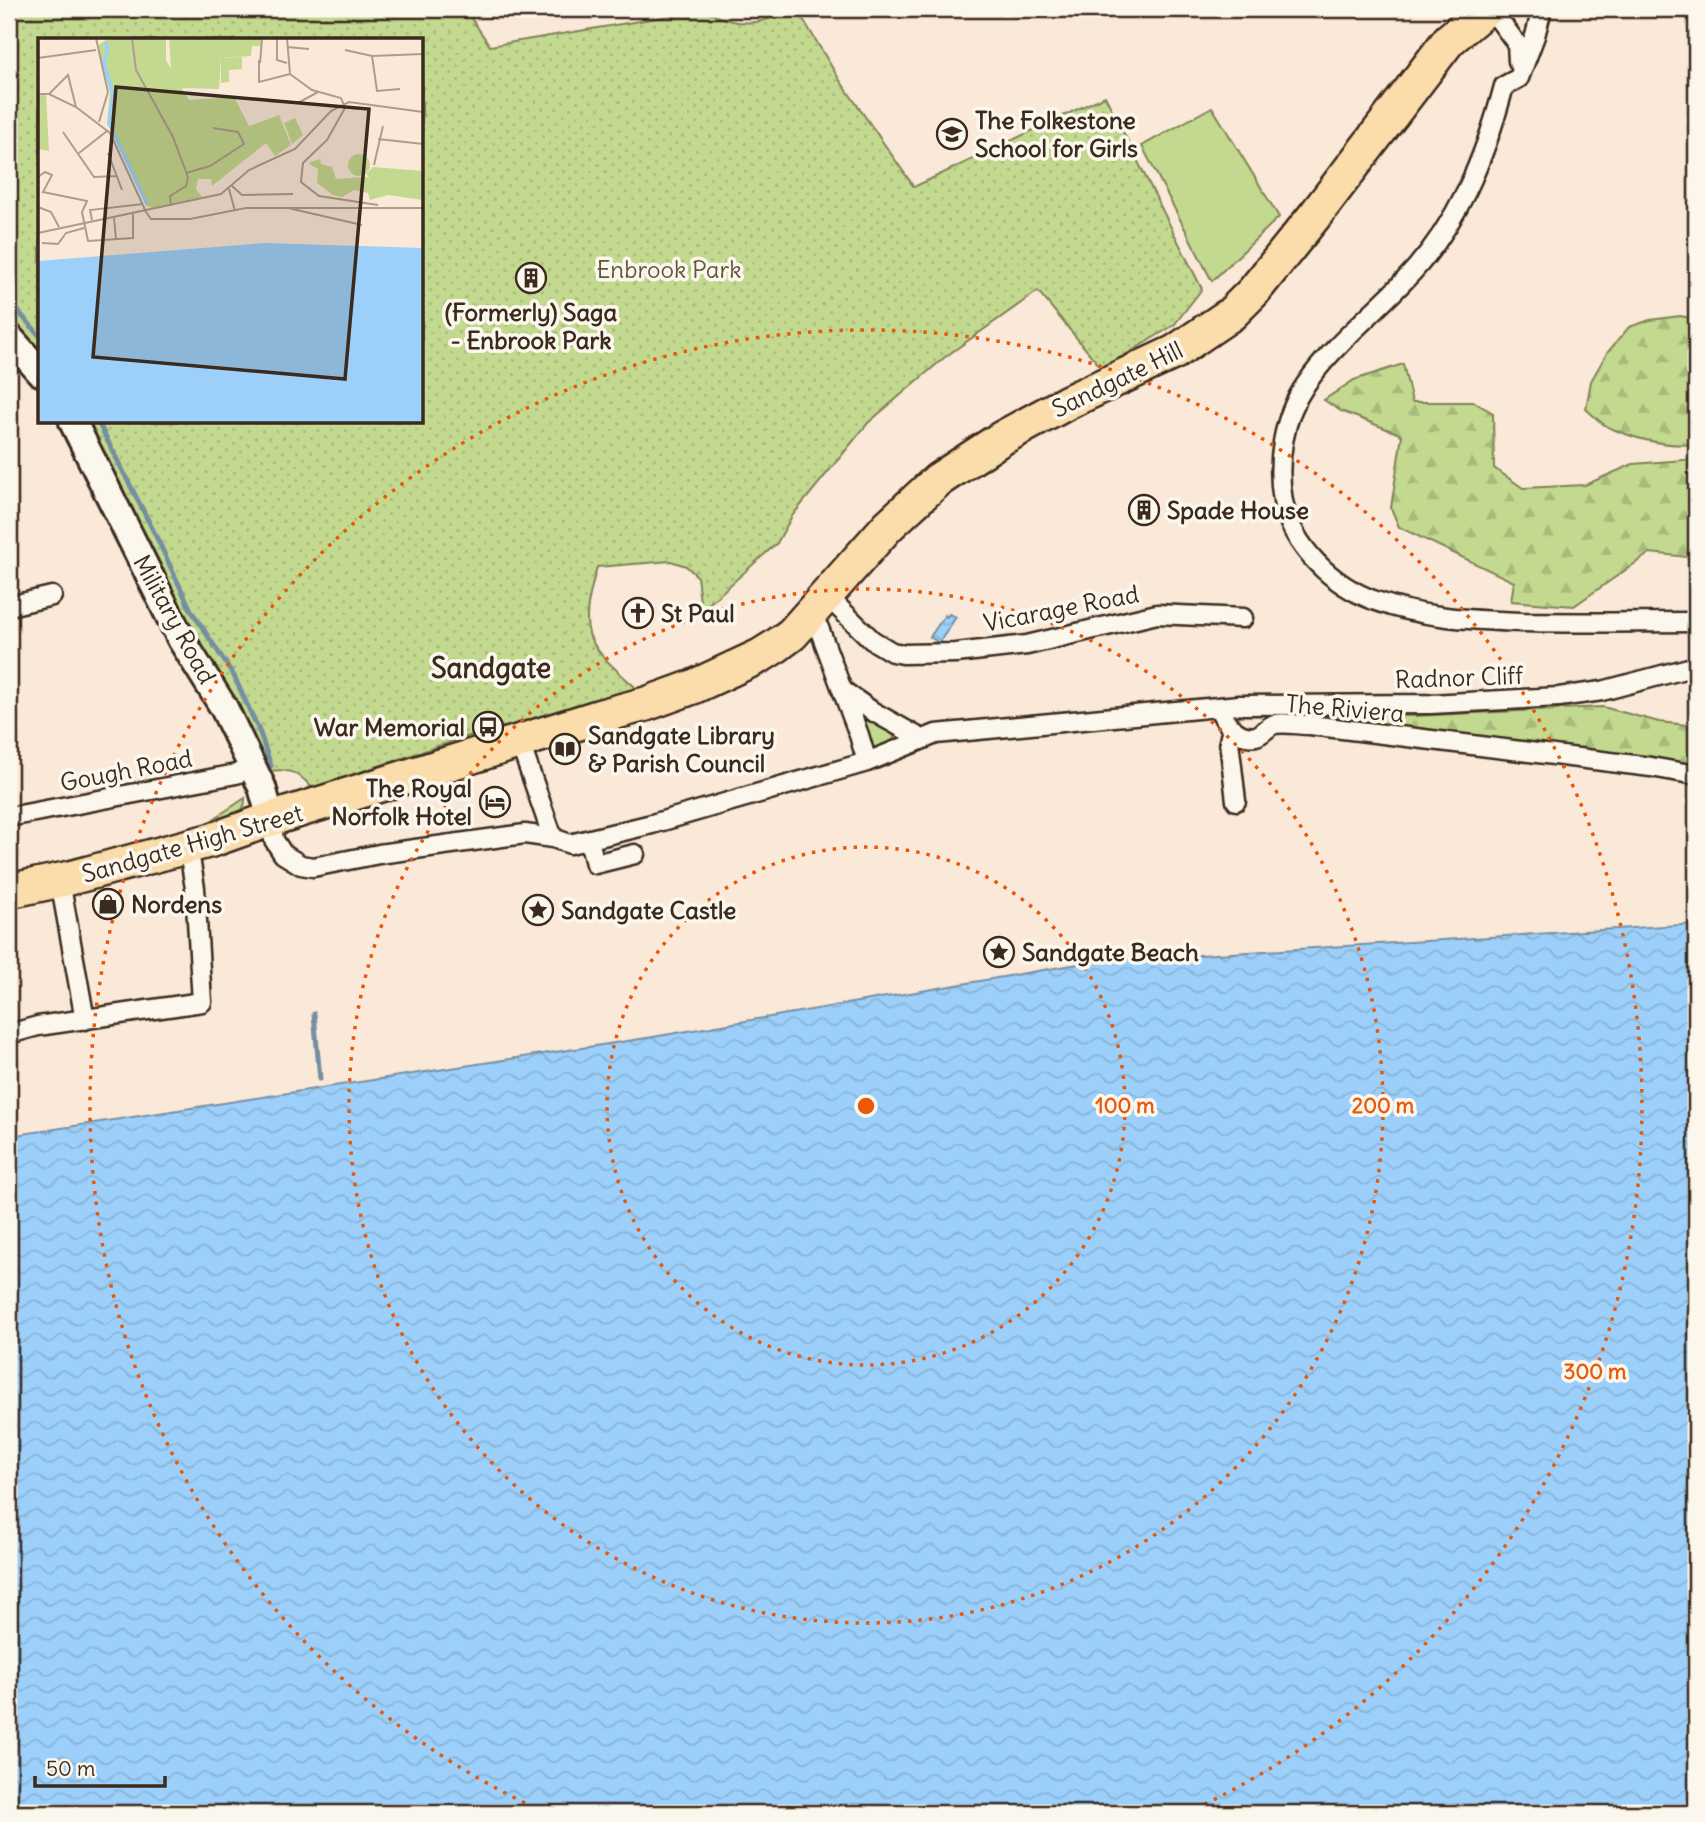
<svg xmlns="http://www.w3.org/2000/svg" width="1705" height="1822" viewBox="0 0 1705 1822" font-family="Delius,sans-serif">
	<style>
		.green { fill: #c3d98f; stroke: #7f8256; stroke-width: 2 }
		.forest { fill: url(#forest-firs); stroke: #7f8256; stroke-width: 2 }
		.park { fill: url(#park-dots); stroke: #7f8256; stroke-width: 2 }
		.water { fill: url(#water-waves); stroke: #758ea2; stroke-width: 2 }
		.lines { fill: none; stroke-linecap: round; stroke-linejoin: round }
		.stream { stroke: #758ea2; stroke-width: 5 }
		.street-casing { stroke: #3b2a1e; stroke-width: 23 }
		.secondary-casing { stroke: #3b2a1e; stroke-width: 32 }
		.highway-casing { stroke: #3b2a1e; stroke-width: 38 }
		.street { stroke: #fbf7ec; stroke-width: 18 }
		.secondary { stroke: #fbf7ec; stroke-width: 26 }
		.highway { stroke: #fbddab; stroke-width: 33 }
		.ring { fill: none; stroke: #e8590c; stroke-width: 3.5; stroke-dasharray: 3.5 7 }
		.labels { text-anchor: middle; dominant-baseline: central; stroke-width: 7; stroke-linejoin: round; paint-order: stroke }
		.poi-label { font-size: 24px; font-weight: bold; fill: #3b2a1e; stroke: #fbf7ec; text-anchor: start }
		.park-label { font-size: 24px; fill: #5d563a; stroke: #fbf7ec }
		.street-label { font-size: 24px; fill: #3b2a1e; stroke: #fbf7ec }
		.quarter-label { font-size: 28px; font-weight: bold; fill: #3b2a1e; stroke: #fbf7ec }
		.inset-river { fill: none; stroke: #9cd0fa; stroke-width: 3.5 }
		.inset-road { fill: none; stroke: #ae9c8e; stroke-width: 2 }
		.view { fill: #3b2a1e; fill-opacity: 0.15; stroke: #3b2a1e; stroke-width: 3.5 }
		.inset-edge { fill: none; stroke: #3b2a1e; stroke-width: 3.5 }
		.centre { fill: #e8590c; stroke: #fbf7ec; stroke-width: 3.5 }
		.ring-label { font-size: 21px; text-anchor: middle; font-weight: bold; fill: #e8590c; stroke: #fbf7ec; stroke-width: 7; stroke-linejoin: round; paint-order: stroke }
	</style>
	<defs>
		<pattern id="forest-firs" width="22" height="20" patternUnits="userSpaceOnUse" patternTransform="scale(1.75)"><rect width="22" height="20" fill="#c3d98f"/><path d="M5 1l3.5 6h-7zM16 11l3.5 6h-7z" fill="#a8ba7b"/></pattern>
		<pattern id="park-dots" width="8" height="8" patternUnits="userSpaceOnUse" patternTransform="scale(1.75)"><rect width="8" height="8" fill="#c3d98f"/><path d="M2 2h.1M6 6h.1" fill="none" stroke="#a8ba7b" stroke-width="1.8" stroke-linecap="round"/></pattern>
		<pattern id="water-waves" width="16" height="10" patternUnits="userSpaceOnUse" patternTransform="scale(1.75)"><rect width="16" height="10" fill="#9cd0fa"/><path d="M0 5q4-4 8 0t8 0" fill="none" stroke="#87b3d6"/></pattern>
	</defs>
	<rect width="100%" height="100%" fill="#fae8d8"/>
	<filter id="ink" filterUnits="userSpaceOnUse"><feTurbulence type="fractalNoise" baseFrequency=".0143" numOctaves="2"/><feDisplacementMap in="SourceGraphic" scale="14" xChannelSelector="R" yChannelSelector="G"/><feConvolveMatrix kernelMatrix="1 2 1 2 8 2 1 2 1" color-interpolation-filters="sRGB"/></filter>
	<g filter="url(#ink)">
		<path class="green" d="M1212,107l67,110 -67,64 -70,-135z
			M861,715l19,12 14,5v9l-18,6h-5z
			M245,798c1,19 -18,22 -34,26v-3l4,-3z"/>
		<path class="forest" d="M1680,316l16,3v125c-30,3 -61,-5 -88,-17 -8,-4 -15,-12 -22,-18l5,-28 16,-28 22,-26 21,-7z
			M1403,364l9,38h62l19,11 1,55 29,20 62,-3 48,-21 63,-5v99l-46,-5 -76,53 -63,-5 3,-19 -115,-55 -8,-19 11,-73 -61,-24 -17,-11 30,-20z
			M1603,707l56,15 37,4v39l-132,-19 -294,-28v-4l8,-1 135,3z"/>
		<path class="park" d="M9,9h456l25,37 215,-36c21,12 42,17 66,8 10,-3 14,-9 26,-9l42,70 75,108 191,-91 97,193 -28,36 -72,44 -64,-78 -93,66 -77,66 -76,93 -15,27 -76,68 -4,-35 -11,-10 -15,-5 -74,6c-20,71 -12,74 40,122l-99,36 -42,2 -184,61c-13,-16 -26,-21 -47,-16l-11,-25 -1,-12 -64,-100 -106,-213h339v-382h-382v319l-31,-34z"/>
		<path class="water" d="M949,614l7,3 -17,26 -9,-6 15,-22 2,2z
			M1696,924v889h-1687v-677l638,-98 443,-76z"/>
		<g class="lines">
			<path class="stream" d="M9,301l31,35
				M98,422l56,110 37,78 43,66 26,57 11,33
				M314,1014l6,65"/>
			<g class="street-casing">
				<path id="street" d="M1491,9l26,35 1,17 4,7
					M1542,9l-7,27 -16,42 -15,8c-19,72 -47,141 -100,195 -32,34 -71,64 -98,103 -23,33 -30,79 -23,117 9,46 50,85 93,100 46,17 97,19 146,21 58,1 116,0 174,0
					M826,595l46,45 20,12 11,2 53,-1 71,-8 130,-31 86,4
					M9,606l43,-10
					M808,617l11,11 40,107 8,27
					M842,690l30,21 50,28
					M1219,707c4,14 19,33 37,29 7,-2 12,-10 19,-12 10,-2 24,1 35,1l341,42 45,8
					M1232,728l-3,13 7,60
					M520,743l33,95
					M9,817l227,-43 16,-6
					M271,819l3,21 9,14 18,11 12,2 66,-13 146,-20 28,4 17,6 82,-20 215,-62 69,-28 303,-29 192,-1 128,-7 43,-6 94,-25
					M589,840l6,24 40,-10
					M60,881l25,139
					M9,1034l29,-8 164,-24 -7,-114 -7,-42"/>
			</g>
			<g class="secondary-casing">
				<path id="secondary" d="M9,337l31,35
					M73,422l108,217 43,69 38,79 9,32"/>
			</g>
			<g class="highway-casing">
				<path id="highway" d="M9,891l61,-13 142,-38 59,-21 330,-103 45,-12 47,-17 67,-31 16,-10 16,-12 96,-108 50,-46 64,-42 66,-36 107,-50 56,-38 22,-22 63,-78 133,-174 37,-31"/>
			</g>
			<use href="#street" class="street"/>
			<use href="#secondary" class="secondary"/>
			<use href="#highway" class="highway"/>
		</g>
	</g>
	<g class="ring">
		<circle cx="866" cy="1106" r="259"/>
		<circle cx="866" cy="1106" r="517"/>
		<path d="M544 1812A776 776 0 1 1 1188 1812"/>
	</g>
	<defs>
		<g id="school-ring" transform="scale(1.575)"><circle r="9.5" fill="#fbf7ec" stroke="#3b2a1e" stroke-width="1.5"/><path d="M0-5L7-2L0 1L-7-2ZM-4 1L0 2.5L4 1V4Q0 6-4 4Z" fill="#3b2a1e"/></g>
		<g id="building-ring" transform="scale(1.575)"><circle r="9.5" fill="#fbf7ec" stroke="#3b2a1e" stroke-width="1.5"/><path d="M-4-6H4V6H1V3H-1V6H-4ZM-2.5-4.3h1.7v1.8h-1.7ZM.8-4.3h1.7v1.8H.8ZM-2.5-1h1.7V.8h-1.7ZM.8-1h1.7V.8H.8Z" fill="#3b2a1e"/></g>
		<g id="church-ring" transform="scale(1.575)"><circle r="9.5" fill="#fbf7ec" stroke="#3b2a1e" stroke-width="1.5"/><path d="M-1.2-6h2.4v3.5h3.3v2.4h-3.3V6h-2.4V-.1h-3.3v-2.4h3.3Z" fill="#3b2a1e"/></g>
		<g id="bus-ring" transform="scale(1.575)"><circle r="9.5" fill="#fbf7ec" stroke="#3b2a1e" stroke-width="1.5"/><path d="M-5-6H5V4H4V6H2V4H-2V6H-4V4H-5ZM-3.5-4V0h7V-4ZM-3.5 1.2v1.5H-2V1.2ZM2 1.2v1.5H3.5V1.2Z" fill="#3b2a1e"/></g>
		<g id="library-ring" transform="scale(1.575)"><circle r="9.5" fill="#fbf7ec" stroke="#3b2a1e" stroke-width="1.5"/><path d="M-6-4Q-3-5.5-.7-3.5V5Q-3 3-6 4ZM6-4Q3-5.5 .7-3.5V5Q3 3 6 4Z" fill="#3b2a1e"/></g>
		<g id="hotel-ring" transform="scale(1.575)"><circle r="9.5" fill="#fbf7ec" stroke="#3b2a1e" stroke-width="1.5"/><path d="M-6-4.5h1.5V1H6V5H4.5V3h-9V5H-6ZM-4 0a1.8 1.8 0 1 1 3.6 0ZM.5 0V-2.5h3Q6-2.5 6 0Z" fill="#3b2a1e"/></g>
		<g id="shop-ring" transform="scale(1.575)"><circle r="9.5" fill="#fbf7ec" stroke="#3b2a1e" stroke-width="1.5"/><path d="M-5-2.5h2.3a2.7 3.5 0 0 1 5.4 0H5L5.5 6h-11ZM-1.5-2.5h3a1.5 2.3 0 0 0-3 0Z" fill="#3b2a1e"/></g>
		<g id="sight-ring" transform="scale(1.575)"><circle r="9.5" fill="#fbf7ec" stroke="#3b2a1e" stroke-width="1.5"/><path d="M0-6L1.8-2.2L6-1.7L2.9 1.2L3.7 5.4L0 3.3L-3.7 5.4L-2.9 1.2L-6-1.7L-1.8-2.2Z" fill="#3b2a1e"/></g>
	</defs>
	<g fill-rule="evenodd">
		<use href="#school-ring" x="952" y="134"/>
		<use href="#building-ring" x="531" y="278"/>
		<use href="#building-ring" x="1144" y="510"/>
		<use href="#church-ring" x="638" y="613"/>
		<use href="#bus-ring" x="488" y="727"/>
		<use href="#library-ring" x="565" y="749"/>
		<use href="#hotel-ring" x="495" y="802"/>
		<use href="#shop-ring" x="108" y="904"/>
		<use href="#sight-ring" x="538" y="910"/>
		<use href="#sight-ring" x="999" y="952"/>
	</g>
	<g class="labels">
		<g class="poi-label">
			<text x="975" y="120">The Folkestone<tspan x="975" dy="28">School for Girls</tspan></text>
			<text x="531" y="312" text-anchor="middle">(Formerly) Saga<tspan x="531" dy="28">- Enbrook Park</tspan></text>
			<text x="1167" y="510">Spade House</text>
			<text x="661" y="613">St Paul</text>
			<text x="465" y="727" text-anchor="end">War Memorial</text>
			<text x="588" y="735">Sandgate Library<tspan x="588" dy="28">&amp; Parish Council</tspan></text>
			<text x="472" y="788" text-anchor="end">The Royal<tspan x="472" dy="28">Norfolk Hotel</tspan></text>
			<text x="131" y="904">Nordens</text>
			<text x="561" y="910">Sandgate Castle</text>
			<text x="1022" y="952">Sandgate Beach</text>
		</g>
		<g class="park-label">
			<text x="669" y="269">Enbrook Park</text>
		</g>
		<g class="street-label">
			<text transform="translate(1117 379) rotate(-26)">Sandgate Hill</text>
			<text transform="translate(1061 608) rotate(-11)">Vicarage Road</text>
			<text transform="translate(175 619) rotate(61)">Military Road</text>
			<text transform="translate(1459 677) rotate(-2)">Radnor Cliff</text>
			<text transform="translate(1345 708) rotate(5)">The Riviera</text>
			<text transform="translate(126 770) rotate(-11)">Gough Road</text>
			<text transform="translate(192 843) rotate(-16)">Sandgate High Street</text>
		</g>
		<g class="quarter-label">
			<text x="491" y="668">Sandgate</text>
		</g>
	</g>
	<g transform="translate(38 38)">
		<rect width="385" height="385" fill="#fae8d8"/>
		<path d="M204,19v12l-13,1v12l-8,1v-25zM257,80l8,17 -11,9 -8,-21z" fill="#c3d98f"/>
		<path d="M0,55h8l3,58 -11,-2zM310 127a11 11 0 1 1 22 0a11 11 0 1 1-22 0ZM282,121l1,5 11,3 4,12 30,-2 57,9v14l-35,-5 -18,5 -2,-7 -14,-3 -12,7 -9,-2 -16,-12 1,-14 -10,-6z" fill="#c3d98f"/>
		<path d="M71,0h57v22l5,9 -2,-31h92v8h-9l-1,10 -30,2 -2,31 -37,-1 7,12 45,-3 15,29 30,-11 12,30 -16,11 -9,-13 -54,43 -1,-7h-13l-2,10 6,8 -50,11 -6,-3 -24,-58 -15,-23 3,-32 -13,-46zM335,129l50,4v15l-50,-5 -7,-7z" fill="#c3d98f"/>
		<path d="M227,205l158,5v175h-385v-162z" fill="#9cd0fa"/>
		<path class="inset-river" d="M67,4l3,6 -4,14 9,33 -4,28 38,81"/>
		<path class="inset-road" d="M58,0l12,54 -9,30M94,0l4,32 37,67 15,40 -2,9 -16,10 1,10M239,0v22l10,3M249,0l3,36 22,16 29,8 4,10 -18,32 -24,23 -2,19 18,14 59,9M249,9l22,2M307,12l27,6 51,-2M334,18l5,35 23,-2M0,20l58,-8M221,22v22l31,-8M222,25l2,-24M0,56h11l27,13 34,26 36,79M11,56l19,-19 8,32M229,63l31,2 20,-11M25,94l31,45 22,-1M340,101l45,5M41,115l28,-22M70,115l14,37M336,127l9,-39M148,135l24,-7 34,-22 -6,-12 -25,-4M0,139l7,-5 7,3 -9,17 44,9 -5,11 6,29 45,-3v-24M194,148l10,9 51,-1M191,151l6,22M0,169l13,5 8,15M250,170l74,17M108,174l5,7h39l56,-11h177M76,180l2,21M54,182l-2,-10 53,-6M0,195l183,-39 28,-24 46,-21 36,-38 18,-9 74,10M4,205l16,1 8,-11 18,-5"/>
		<path class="view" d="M78,49l253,22 -24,270 -252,-22z"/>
		<rect width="385" height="385" class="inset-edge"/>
	</g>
	<circle cx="866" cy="1106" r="10" class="centre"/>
	<g class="ring-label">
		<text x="1125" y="1113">100 m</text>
		<text x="1383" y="1113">200 m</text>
		<text x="1595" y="1379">300 m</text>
	</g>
	<rect width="1705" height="1822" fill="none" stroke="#fbf7ec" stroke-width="35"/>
	<rect x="18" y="18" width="1670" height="1787" fill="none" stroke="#3b2a1e" stroke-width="2.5" filter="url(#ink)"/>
	<path d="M35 1776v10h130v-10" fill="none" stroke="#3b2a1e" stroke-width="3.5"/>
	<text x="46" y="1776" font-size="21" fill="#3b2a1e" stroke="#fbf7ec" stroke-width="5" paint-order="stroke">50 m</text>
</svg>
